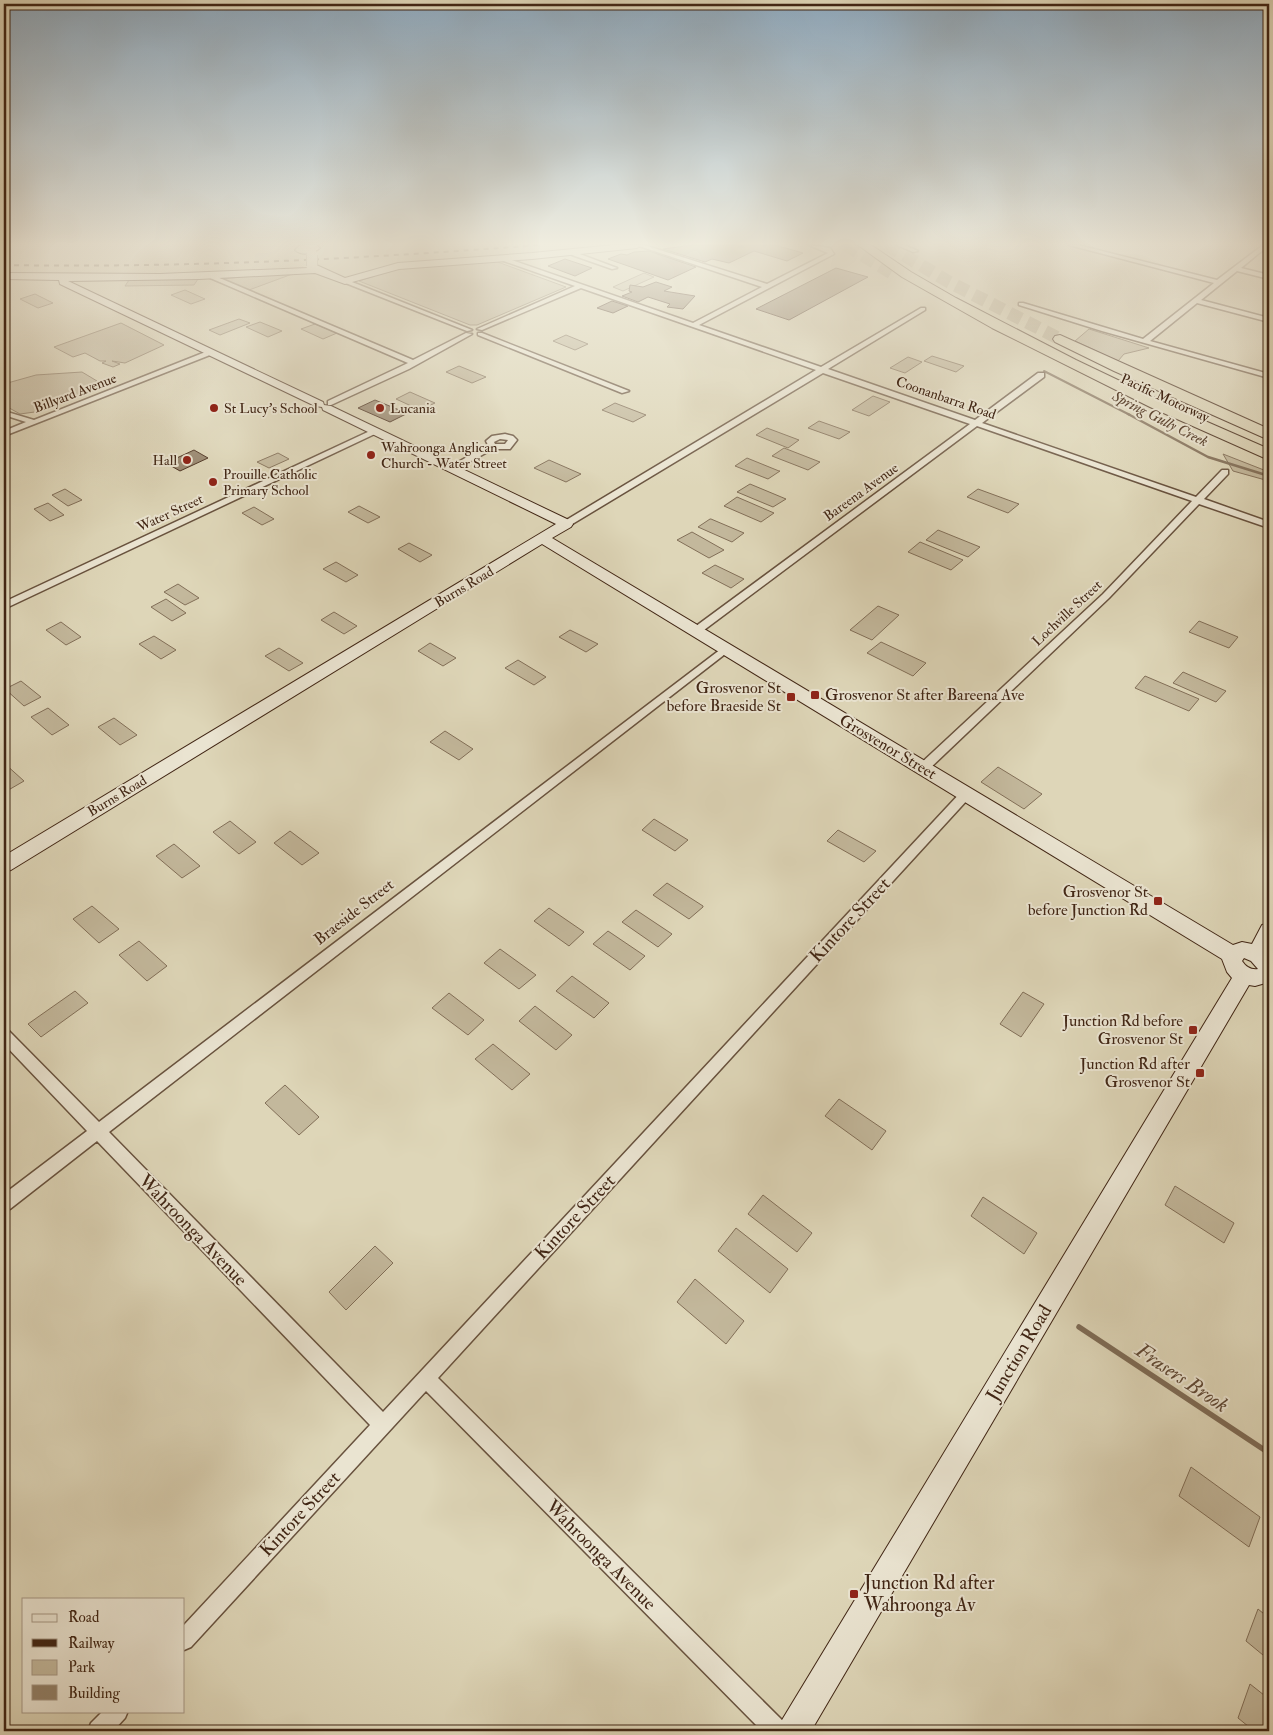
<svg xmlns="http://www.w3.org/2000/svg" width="1273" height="1735" viewBox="0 0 1273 1735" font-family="'IM FELL Double Pica',serif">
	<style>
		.green { fill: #c3b89c; stroke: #826f58 }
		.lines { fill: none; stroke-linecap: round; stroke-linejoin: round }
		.stream-far2 { stroke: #7f6c56; stroke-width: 2 }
		.stream-far1 { stroke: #7f6c56; stroke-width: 2.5 }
		.stream { stroke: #7f6c56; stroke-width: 5.5 }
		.building { fill: #93826a; stroke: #412615 }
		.highway-tunnel { stroke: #bfb397; stroke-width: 13; stroke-dasharray: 13 7; stroke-linecap: butt }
		.street-casing { stroke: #68523e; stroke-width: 3 }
		.secondary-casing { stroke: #412615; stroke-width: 2 }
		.highway-casing { stroke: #412615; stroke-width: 2 }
		.street { fill: #eae4d1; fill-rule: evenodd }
		.secondary { fill: #eae4d1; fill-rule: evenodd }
		.highway { fill: #ded6b8; fill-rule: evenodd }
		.rail { stroke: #412615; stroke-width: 2; stroke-dasharray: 5 5; stroke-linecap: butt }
		.secondary-bridge-casing { stroke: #412615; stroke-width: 12; stroke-linecap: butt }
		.secondary-bridge { stroke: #eae4d1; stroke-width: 11 }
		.poi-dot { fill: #8f2418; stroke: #eae4d1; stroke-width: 2 }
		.labels { text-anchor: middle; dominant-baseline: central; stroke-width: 4; stroke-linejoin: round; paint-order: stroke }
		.far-street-label { font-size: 14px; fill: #412615; stroke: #eae4d1 }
		.far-poi-label { font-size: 14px; fill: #412615; stroke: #eae4d1; text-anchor: start }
		.far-water-label { font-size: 15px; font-style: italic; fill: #604935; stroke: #eae4d1 }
		.poi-label { font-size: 16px; fill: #412615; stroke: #eae4d1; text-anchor: end }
		.street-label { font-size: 16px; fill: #412615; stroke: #eae4d1 }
		.near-street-label { font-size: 19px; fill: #412615; stroke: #eae4d1 }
		.near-poi-label { font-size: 19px; fill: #412615; stroke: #eae4d1; text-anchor: start }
		.near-water-label { font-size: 21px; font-style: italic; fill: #604935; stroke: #eae4d1 }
	</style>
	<rect width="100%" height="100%" fill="#ded6b8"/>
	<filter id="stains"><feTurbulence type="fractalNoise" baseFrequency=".004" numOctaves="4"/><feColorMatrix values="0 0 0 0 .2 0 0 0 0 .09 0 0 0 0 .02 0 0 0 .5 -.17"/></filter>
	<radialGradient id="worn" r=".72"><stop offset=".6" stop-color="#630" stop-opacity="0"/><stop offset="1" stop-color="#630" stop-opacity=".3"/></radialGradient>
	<path class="green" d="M495,261l71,26 -89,38h-7l-111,-44 37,-12z
		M293,272l16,1h-14l-46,17 -27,-11z
		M644,273l10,4 -31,14 -10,-4z
		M198,279l-4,6 -69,1 4,-6z
		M185,290l20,9 -14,5 -20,-9z
		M35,294l18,9 -15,5 -18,-9z
		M239,319l11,4 -30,12 -11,-5z
		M260,322l22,9 -14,6 -22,-10z
		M121,323l43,22 -39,18 -13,-2 8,3 -7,3 -11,-4 4,-2h-6l-15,-8 -12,4 -19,-10z
		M315,324l22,9 -14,6 -22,-10z
		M1089,329l60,19 -25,6 -6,7 -43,-20z
		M566,335l22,9 -13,6 -22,-9z
		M932,356l32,10 -8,6 -32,-11z
		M908,357l14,5 -17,11 -15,-5z
		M459,366l27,11 -14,6 -26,-11z
		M82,372l15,9 3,7 -58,23 -22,3 -16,-9v-21l32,-9z
		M410,392l25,11 -15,7 -24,-11z
		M873,396l17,6 -21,14 -17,-6z
		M615,403l31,12 -13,7 -31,-12z
		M819,421l31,11 -11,7 -31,-11z
		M767,428l32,12 -11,8 -32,-13z
		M784,448l36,14 -12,8 -36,-14z
		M278,453l11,6 -20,9 -12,-6z
		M1223,454l46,18v9l-36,-10z
		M747,458l32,13h1l-12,8 -33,-13z
		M549,460l32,14 -15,8 -32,-14z
		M750,484l36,15 -13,8 -36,-15z
		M65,489l17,11 -14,6 -16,-11z
		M978,489l41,15 -11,9 -41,-16z
		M737,497l37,16 -13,9 -37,-16z
		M48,503l16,12 -14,6 -16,-12z
		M359,506l21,11 -12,6 -20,-11z
		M254,507l20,12 -12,6 -20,-12z
		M710,519h1l33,14 -12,9 -34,-15z
		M938,530l42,17 -12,10 -42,-17z
		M692,532l32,18 -15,8 -32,-18z
		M920,542l43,18 -12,10 -43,-18z
		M409,543l23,12 -12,7 -22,-13z
		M336,562l22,13 -12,7 -23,-13z
		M715,565l29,14 -13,9 -29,-15z
		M178,584l21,14 -14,7 -21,-13z
		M166,599l20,14 -14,8 -21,-14z
		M878,606l21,9 -27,25 -22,-10z
		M334,612l23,14 -13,8 -23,-14z
		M1199,621l39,16 -9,11 -40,-16z
		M61,622l20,15 -15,8 -20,-15z
		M570,630l28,14 -12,8 -27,-15z
		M154,636l22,14 -15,9 -22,-15z
		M881,642l45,21 -13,13 -46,-23z
		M430,643l26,15 -13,8 -25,-15z
		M279,648l24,15 -14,8 -24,-15z
		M518,660l28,17 -12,8 -29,-17z
		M1183,672l43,19 -10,11 -43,-19z
		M1145,676l54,23 -10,12 -54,-23z
		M21,681l20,16 -17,9 -19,-17z
		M48,708l21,17 -17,10 -21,-18z
		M114,718l23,17 -17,10 -22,-18z
		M445,731l28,18 -14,11 -29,-18z
		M4,763l20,18 -19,11 -1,-1z
		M998,767l44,27 -18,15 -43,-27z
		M654,819l34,21 -13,11 -33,-21z
		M230,821l26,21 -17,12 -26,-22z
		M838,830l38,21 -12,11 -37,-21z
		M290,831l29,22 -17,12 -28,-22z
		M174,844l26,22 -18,12 -26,-22z
		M667,883l36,23v1l-14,12 -36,-24z
		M92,906l27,23 -20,14 -26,-24z
		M549,908l35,24 -15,14 -35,-25z
		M636,910l36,24 -14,13 -36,-25z
		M608,931l37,25 -15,14 -37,-26z
		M139,941l28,25 -20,15 -28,-26z
		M500,949l36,26 -17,14 -35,-26z
		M572,976l37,27 -15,15 -38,-27z
		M75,991l13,12 -47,34 -13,-13z
		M1023,992l21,12 -23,33 -21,-13z
		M449,993l35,27 -16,15 -36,-27z
		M535,1006l37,29 -16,15 -37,-29z
		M493,1044l37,30 -18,16 -37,-31z
		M285,1085l34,32 -20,18 -34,-32z
		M839,1099l47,32 -14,19 -47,-34z
		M1175,1186l59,37 -10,20 -59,-38z
		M763,1195l49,38 -15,19 -49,-38z
		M983,1197l54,36 -13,21 -53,-38z
		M736,1228l52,41 -18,24 -52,-42z
		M375,1246l18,17 -47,47 -17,-18z
		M695,1279l49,42 -18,23 -49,-42z
		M1191,1467l69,50 -11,30 -70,-51z
		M1258,1609l11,9v42l-23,-19z
		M1250,1684l19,15v32h-15l-16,-13z"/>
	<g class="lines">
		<path class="stream-far2" d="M1044,371l86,44"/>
		<path class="stream-far1" d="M1128,414l80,43 61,19"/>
		<path class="stream" d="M1079,1327l190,126"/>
	</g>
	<path class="building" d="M692,245h83l28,8 -16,8 -33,-10 -25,12 -17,-4 -7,3 -42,-13z
		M649,251l47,16 -28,13 -60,-21 13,-5 6,1 7,-3z
		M565,259l27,9 -17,8 -27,-10z
		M836,268l32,9 -79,43 -33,-11z
		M656,282l16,5 -8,4 31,5 -12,13 -16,-2 3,-3 -22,-7 -10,5 -16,-6 10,-4 -3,-1 1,-6 13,2z
		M612,301l16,5 -15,7 -16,-5z
		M375,400l29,12 2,2 -16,8 -32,-14z
		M194,450l14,8 -28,13 -14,-8z"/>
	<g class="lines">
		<path class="highway-tunnel" d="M846,245l49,30
			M887,245l62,37 111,57"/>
		<g class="street-casing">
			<path id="street" d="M636,245h8l123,39 61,-31 -19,-8 21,3 4,6 -135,71 122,42 100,-59h4v2l-97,59 147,51 63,-47h6v4l-62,46 214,74 26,-27h6v4l-24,25 65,23v6l-70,-24 -90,94 -182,173h-8l-2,-3 2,-3 184,-171 89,-93 -215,-75 -277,207h-8v-4l278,-205 -147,-51 -254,153h-6v-4l253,-152 -235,-82 -99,42 -5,-1 98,-43 -77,-27 -1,-1 3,-2 193,67 69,-36z
				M897,245h7l14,6 -5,1z
				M1069,245h9l139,35 46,-35h6l-28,23 28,7v4l-32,-8 -36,29 68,18v4l-72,-19 -47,38 119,33v4l-167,-47 -83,-26v-2h4l120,36 71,-56z
				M572,251h4l1,2 40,15 -5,1 -40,-14z
				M210,274l203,86 53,-27 6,1 -63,35 -78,36h-3v-4l80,-38 -200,-86v-2z
				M343,280h4l125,50 -5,1 -124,-49z
				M478,333h4l147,58 -7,2 -144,-58z
				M208,351l7,2 -211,83v-5l22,-9 -22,-7v-4l30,9z
				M372,430l7,2 -375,177v-7z
				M505,434l8,2 4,4 -7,9h-17l-40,22 -7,-2 42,-24 -2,-4 6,-5zM500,439l8,1 -3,4h-10l-1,-2z
				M725,646l5,3 -1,2 -620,481 274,280 579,-621h8l2,3 -2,3 -532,581 347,345 3,8h-26l-336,-340 -235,256 -7,3v-25l186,-200 -273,-284 -87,68 -6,3v-18l83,-63 -83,-87v-15l5,2 90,91z
				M103,1711h25l-3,7 -12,13h-25l3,-8z"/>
		</g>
		<g class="secondary-casing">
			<path id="secondary" d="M300,245h16l4,3c-7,6 -18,8 -25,2z
				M614,245h28l-5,3 -105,11 -133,10 -54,15 -30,-11 -116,6 -131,2 255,121 1,3 7,1 240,115 2,3 -2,3 -19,11 681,407 9,-3 10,2 10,-19 7,-2v59l-14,4 -6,-1 -438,746h-34l5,-11 450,-742 -5,-6 -5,-13 -680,-415 -531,326 -7,2v-16l552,-332 -233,-114 -1,-3 -7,-1 -251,-120 -4,-2 -1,-4 -55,-1v-6l156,1 148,-6 1,-4 3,-1 33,15 53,-15 134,-10zM1244,958l7,3 7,8c-7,1 -12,-2 -16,-8z"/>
		</g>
		<g class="highway-casing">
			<path id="highway" d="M858,245h13l40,27 45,26 120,62 113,54 80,35v11l-119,-53 -158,-79 -90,-51z
				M1060,335l209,94v11l-155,-69 -59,-29 -2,-3 2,-3z"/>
		</g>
		<use href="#street" class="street"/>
		<use href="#secondary" class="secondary"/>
		<use href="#highway" class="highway"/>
		<path class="rail" d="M4,265c179,3 356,-6 534,-20"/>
		<g class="secondary-bridge-casing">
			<path id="secondary-bridge" d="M312,255v11"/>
		</g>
		<use href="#secondary-bridge" class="secondary-bridge"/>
	</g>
	<linearGradient id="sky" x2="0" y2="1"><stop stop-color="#8faabf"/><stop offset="0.5" stop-color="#f0eddf"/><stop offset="1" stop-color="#f0eddf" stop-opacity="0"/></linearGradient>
	<rect width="1273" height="488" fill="url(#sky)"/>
	<g class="poi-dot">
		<circle cx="214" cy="408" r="5"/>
		<circle cx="380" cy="408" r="5"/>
		<circle cx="371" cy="455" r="5"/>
		<circle cx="187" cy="460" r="5"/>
		<circle cx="213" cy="482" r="5"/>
		<rect x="810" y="690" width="10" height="10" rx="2.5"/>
		<rect x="786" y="692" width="10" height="10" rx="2.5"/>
		<rect x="1153" y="896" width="10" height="10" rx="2.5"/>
		<rect x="1188" y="1025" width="10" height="10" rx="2.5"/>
		<rect x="1195" y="1068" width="10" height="10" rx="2.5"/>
		<rect x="849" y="1589" width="10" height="10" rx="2.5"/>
	</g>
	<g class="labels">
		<g class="far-street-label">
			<text transform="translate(75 393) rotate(-21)">Billyard Avenue</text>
			<text transform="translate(946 398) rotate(19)">Coonanbarra Road</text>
			<text transform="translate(1165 398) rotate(25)">Pacific Motorway</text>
			<text transform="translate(861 492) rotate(-36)">Bareena Avenue</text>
			<text transform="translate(170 513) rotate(-25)">Water Street</text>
			<text transform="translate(464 587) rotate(-31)">Burns Road</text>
			<text transform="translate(1067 613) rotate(-43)">Lochville Street</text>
			<text transform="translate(117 796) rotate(-31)">Burns Road</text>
		</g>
		<g class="far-poi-label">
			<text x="224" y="408">St Lucy's School</text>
			<text x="390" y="408">Lucania</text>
			<text x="381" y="447">Wahroonga Anglican<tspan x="381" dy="16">Church - Water Street</tspan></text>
			<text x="177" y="460" text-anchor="end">Hall</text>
			<text x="223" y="474">Prouille Catholic<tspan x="223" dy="16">Primary School</tspan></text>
		</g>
		<g class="far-water-label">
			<text transform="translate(1160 419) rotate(27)">Spring Gully Creek</text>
		</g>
		<g class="poi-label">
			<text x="781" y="688">Grosvenor St<tspan x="781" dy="18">before Braeside St</tspan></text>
			<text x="825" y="695" text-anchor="start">Grosvenor St after Bareena Ave</text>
			<text x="1148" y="892">Grosvenor St<tspan x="1148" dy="18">before Junction Rd</tspan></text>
			<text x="1183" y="1021">Junction Rd before<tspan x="1183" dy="18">Grosvenor St</tspan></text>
			<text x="1190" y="1064">Junction Rd after<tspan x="1190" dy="18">Grosvenor St</tspan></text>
		</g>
		<g class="street-label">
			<text transform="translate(888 747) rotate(31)">Grosvenor Street</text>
			<text transform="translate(354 912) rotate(-38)">Braeside Street</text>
		</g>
		<g class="near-street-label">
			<text transform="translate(850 920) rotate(-47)">Kintore Street</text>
			<text transform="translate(575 1217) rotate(-47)">Kintore Street</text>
			<text transform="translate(193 1230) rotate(46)">Wahroonga Avenue</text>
			<text transform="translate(1019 1353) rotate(-59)">Junction Road</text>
			<text transform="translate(300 1514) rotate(-47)">Kintore Street</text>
			<text transform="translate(601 1555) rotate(45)">Wahroonga Avenue</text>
		</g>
		<g class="near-poi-label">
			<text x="864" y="1583">Junction Rd after<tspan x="864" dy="22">Wahroonga Av</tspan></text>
		</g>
		<g class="near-water-label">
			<text transform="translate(1182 1378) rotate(34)">Frasers Brook</text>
		</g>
	</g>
	<rect width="1273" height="1735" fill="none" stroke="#ded6b8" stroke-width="20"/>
	<rect x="5" y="5" width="1263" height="1725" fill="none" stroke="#412615" stroke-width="2.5"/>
	<rect x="10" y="10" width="1253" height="1715" fill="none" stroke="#412615"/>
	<rect x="22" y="1598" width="162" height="115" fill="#eae4d1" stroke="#a69886"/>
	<rect x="32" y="1614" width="25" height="8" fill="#eae4d1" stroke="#a69886"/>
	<text x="68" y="1622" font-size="15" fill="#412615">Road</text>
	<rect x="32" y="1639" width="25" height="8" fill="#412615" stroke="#a69886"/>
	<text x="68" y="1648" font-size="15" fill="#412615">Railway</text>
	<rect x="32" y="1660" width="25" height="15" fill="#c3b89c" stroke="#a69886"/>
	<text x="68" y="1672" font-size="15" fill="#412615">Park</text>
	<rect x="32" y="1685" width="25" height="15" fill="#93826a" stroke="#a69886"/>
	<text x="68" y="1698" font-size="15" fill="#412615">Building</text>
	<rect width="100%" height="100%" filter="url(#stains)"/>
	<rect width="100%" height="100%" fill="url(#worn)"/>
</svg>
